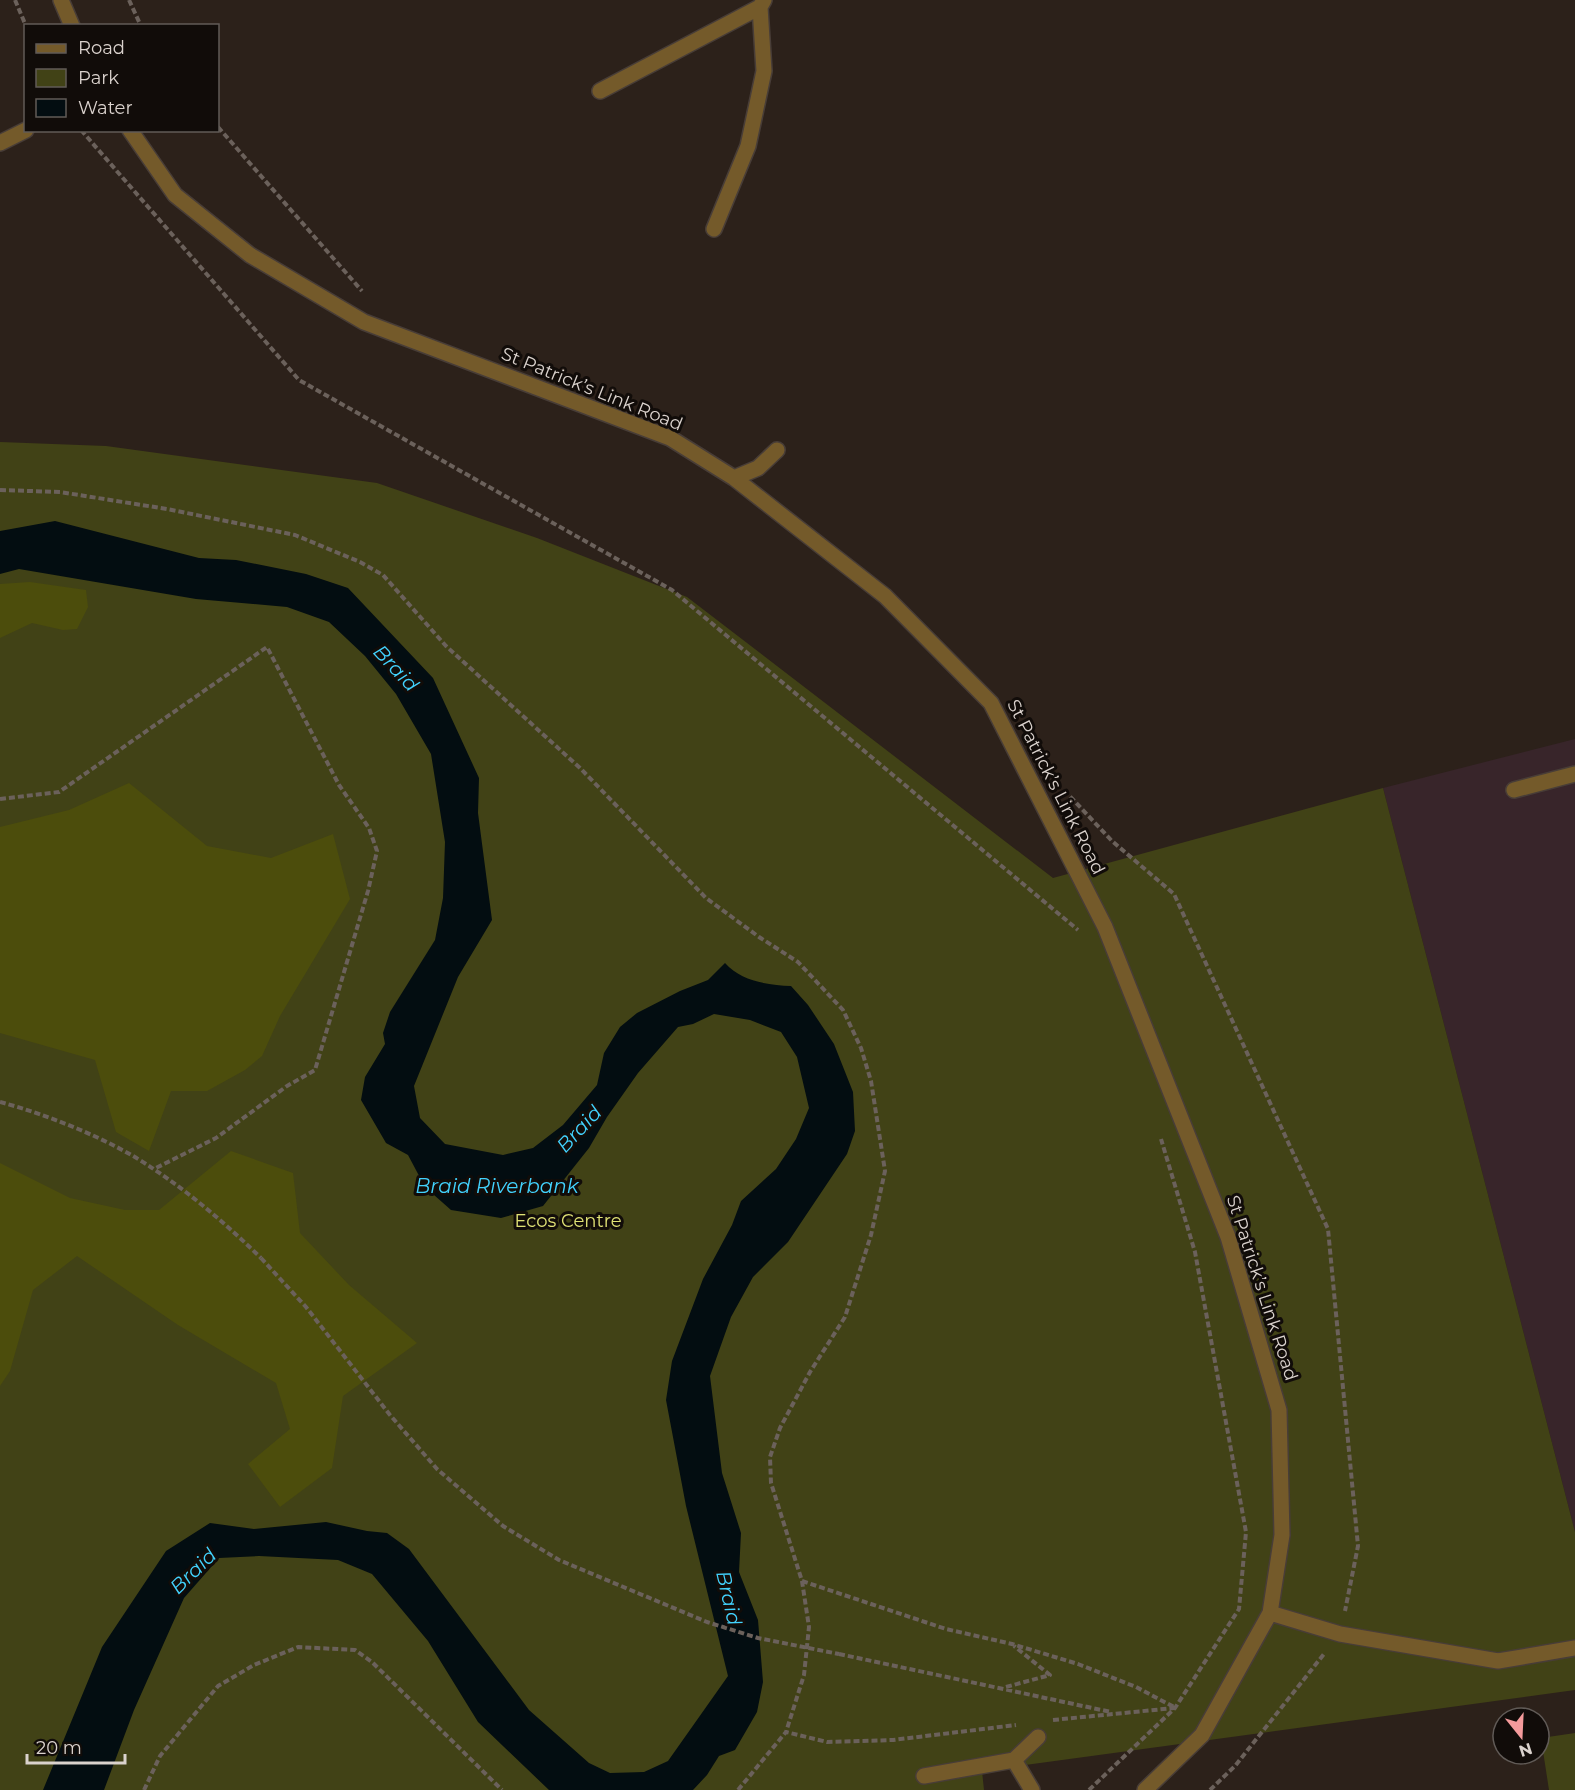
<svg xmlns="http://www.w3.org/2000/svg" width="1575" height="1790" viewBox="0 0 1575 1790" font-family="Montserrat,sans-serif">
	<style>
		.education { fill: #38252a }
		.green { fill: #414216 }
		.forest { fill: #4c4d0c }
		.water { fill: #030d11 }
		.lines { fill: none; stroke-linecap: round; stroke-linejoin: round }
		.minor-casing { stroke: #483d37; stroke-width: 18 }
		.path { stroke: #6b615b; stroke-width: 4; stroke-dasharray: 6 3; stroke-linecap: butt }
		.minor { stroke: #745a2a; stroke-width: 15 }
		.path-bridge { stroke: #6b615b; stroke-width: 4; stroke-dasharray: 6 3; stroke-linecap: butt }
		.labels { text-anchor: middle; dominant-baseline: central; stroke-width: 6; stroke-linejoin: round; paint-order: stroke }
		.street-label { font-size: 18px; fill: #dad2cd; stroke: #110c09 }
		.park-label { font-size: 18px; fill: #e0e275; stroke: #110c09 }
		.water-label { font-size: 20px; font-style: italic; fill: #42d2fd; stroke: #110c09 }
	</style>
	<rect width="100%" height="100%" fill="#2c211a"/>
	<path class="education" d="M1575,739v793l-192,-744z"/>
	<path class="green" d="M0,442l106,4 271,37 160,55 150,59 366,281 330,-90 192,744v158l-593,81 2,19h-984z
		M1575,1733v57h-26l-8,-52z"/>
	<path class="forest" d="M30,582l56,8 2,17 -11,22 -14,1 -31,-7 -32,15v-54z
		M129,783l78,63 64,12 62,-24 17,65 -70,117 -18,40 -17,14 -38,21h-36l-22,60 -33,-19 -21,-72 -95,-27v-206l69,-17z
		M231,1151l62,22 7,60 49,52 68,58 -74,53 -11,72 -52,39 -32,-43 42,-35 -14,-46 -98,-58 -101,-69 -44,34 -23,81 -10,15v-223l70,35 55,12h34z"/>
	<path class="water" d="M55,521l144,37 37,2 70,14 42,14 85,90 46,100 -1,35 14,107 -34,57 -44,109 6,32 25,26 58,11 30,-7 30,-23 34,-40 7,-32 16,-26 17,-14 43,-22 28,-11 17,-17c16,18 42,22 66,23l17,19 26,39 19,48 2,39 -8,23 -59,88 -35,35 -22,40 -21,59 12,97 19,60 -2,39 19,48 5,62 -6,30 -22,38 -16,6 -12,19 -14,15h-144l-71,-68 -50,-81 -56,-67 -34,-14 -79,-4 -40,2 -35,40 -50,112 -30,80h-61l59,-143 64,-96 44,-28 44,6 72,-7 41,9 20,2 22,16 120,161 60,53 21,10 34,-1 24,-11 60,-85 -42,-170 -20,-106 6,-39 31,-82 29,-54 9,-24 35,-32 20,-30 13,-31 -12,-51 -16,-25 -31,-12 -36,-6 -21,10 -15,3 -40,46 -31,44 -18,31 -46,58 -42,12 -50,-8 -26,-23 -17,-32 -22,-12 -25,-43 4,-23 20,-33 -2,-11 7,-21 45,-72 8,-42 2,-56 -14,-88 -35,-60 -31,-38 -36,-34 -42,-15 -91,-8 -177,-30 -19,5v-43z"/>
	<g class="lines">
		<g class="minor-casing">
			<path id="minor" d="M61,0l11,26
				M600,91l160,-84 4,-7
				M130,130l45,65 75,60 114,67 306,116 64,40 151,118 106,107 114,224 123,310 51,173 3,125 -12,78 -68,122 -57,55
				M0,143l26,-13
				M714,229l34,-83 16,-75 -4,-64
				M734,478l24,-10 19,-18
				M1514,790l61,-16
				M1270,1613l70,21 158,27 77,-13
				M1014,1760l18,30
				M924,1776l90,-16 24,-23"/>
		</g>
		<path class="path" d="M15,0l11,26
			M129,0l12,26
			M218,127l144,164
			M81,130l218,250 373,210 406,340
			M0,490l60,2 107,17 128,26 65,27 23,13 63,71 134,122 126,130 53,39 39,25 45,48 18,38 10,33 14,90 -14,64 -26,82 -35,55 -30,56 -10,29 1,26 31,98 7,46 -5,48 -18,57
			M1064,790l48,51 62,53 154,335 30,317 -13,65
			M0,799l59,-7 208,-145 72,138 30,43 8,23 -9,40 -53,179 -28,16 -71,52 -62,31
			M0,1102c49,13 114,39 155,68 39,26 73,56 106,88
			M802,1581l144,48 66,15 66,20 58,23 38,20
			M839,1654l272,58
			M1006,1687l44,-12 -36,-29
			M1053,1720l121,-12
			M144,1790l16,-34 58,-70 36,-21 44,-18 57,3 17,12 130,128
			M738,1790l48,-58 41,10 66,-2 123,-15
			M1089,1790l86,-82 64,-99 7,-77 -51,-280 -34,-113
			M1210,1790l25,-24 89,-112"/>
		<use href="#minor" class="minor"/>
		<path class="path-bridge" d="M261,1258l45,49 84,108 47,54 66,57 56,34 148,62 51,16 81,16"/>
	</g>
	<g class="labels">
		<g class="street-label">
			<text transform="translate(592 389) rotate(22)">St Patrick’s Link Road</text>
			<text transform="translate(1056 787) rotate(63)">St Patrick’s Link Road</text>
			<text transform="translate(1262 1288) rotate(72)">St Patrick’s Link Road</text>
		</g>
		<g class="park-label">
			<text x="568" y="1221">Ecos Centre</text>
		</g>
		<g class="water-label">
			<text transform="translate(396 668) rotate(47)">Braid</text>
			<text transform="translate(579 1129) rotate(-47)">Braid</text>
			<text x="497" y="1186">Braid Riverbank</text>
			<text transform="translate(193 1571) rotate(-44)">Braid</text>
			<text transform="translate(729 1598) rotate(77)">Braid</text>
		</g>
	</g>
	<rect x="24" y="24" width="195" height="108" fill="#110c09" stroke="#615b57" stroke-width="1.5"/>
	<rect x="36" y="44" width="30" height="9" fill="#745a2a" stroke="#615b57" stroke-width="1.5"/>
	<text x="78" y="54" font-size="18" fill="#dad2cd">Road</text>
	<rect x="36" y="69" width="30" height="18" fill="#414216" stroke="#615b57" stroke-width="1.5"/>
	<text x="78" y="84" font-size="18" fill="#dad2cd">Park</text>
	<rect x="36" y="99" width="30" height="18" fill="#030d11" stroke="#615b57" stroke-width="1.5"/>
	<text x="78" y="114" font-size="18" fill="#dad2cd">Water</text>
	<g transform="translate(1521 1736) rotate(162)"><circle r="28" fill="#110c09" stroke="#615b57" stroke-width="1.5"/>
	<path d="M0-4.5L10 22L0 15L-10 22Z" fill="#f59b9c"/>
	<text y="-9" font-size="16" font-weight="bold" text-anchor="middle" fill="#dad2cd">N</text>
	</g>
	<path d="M27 1754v9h98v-9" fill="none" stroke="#dad2cd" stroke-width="3"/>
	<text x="36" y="1754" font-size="18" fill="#dad2cd" stroke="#110c09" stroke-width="4.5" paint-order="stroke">20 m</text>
</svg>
